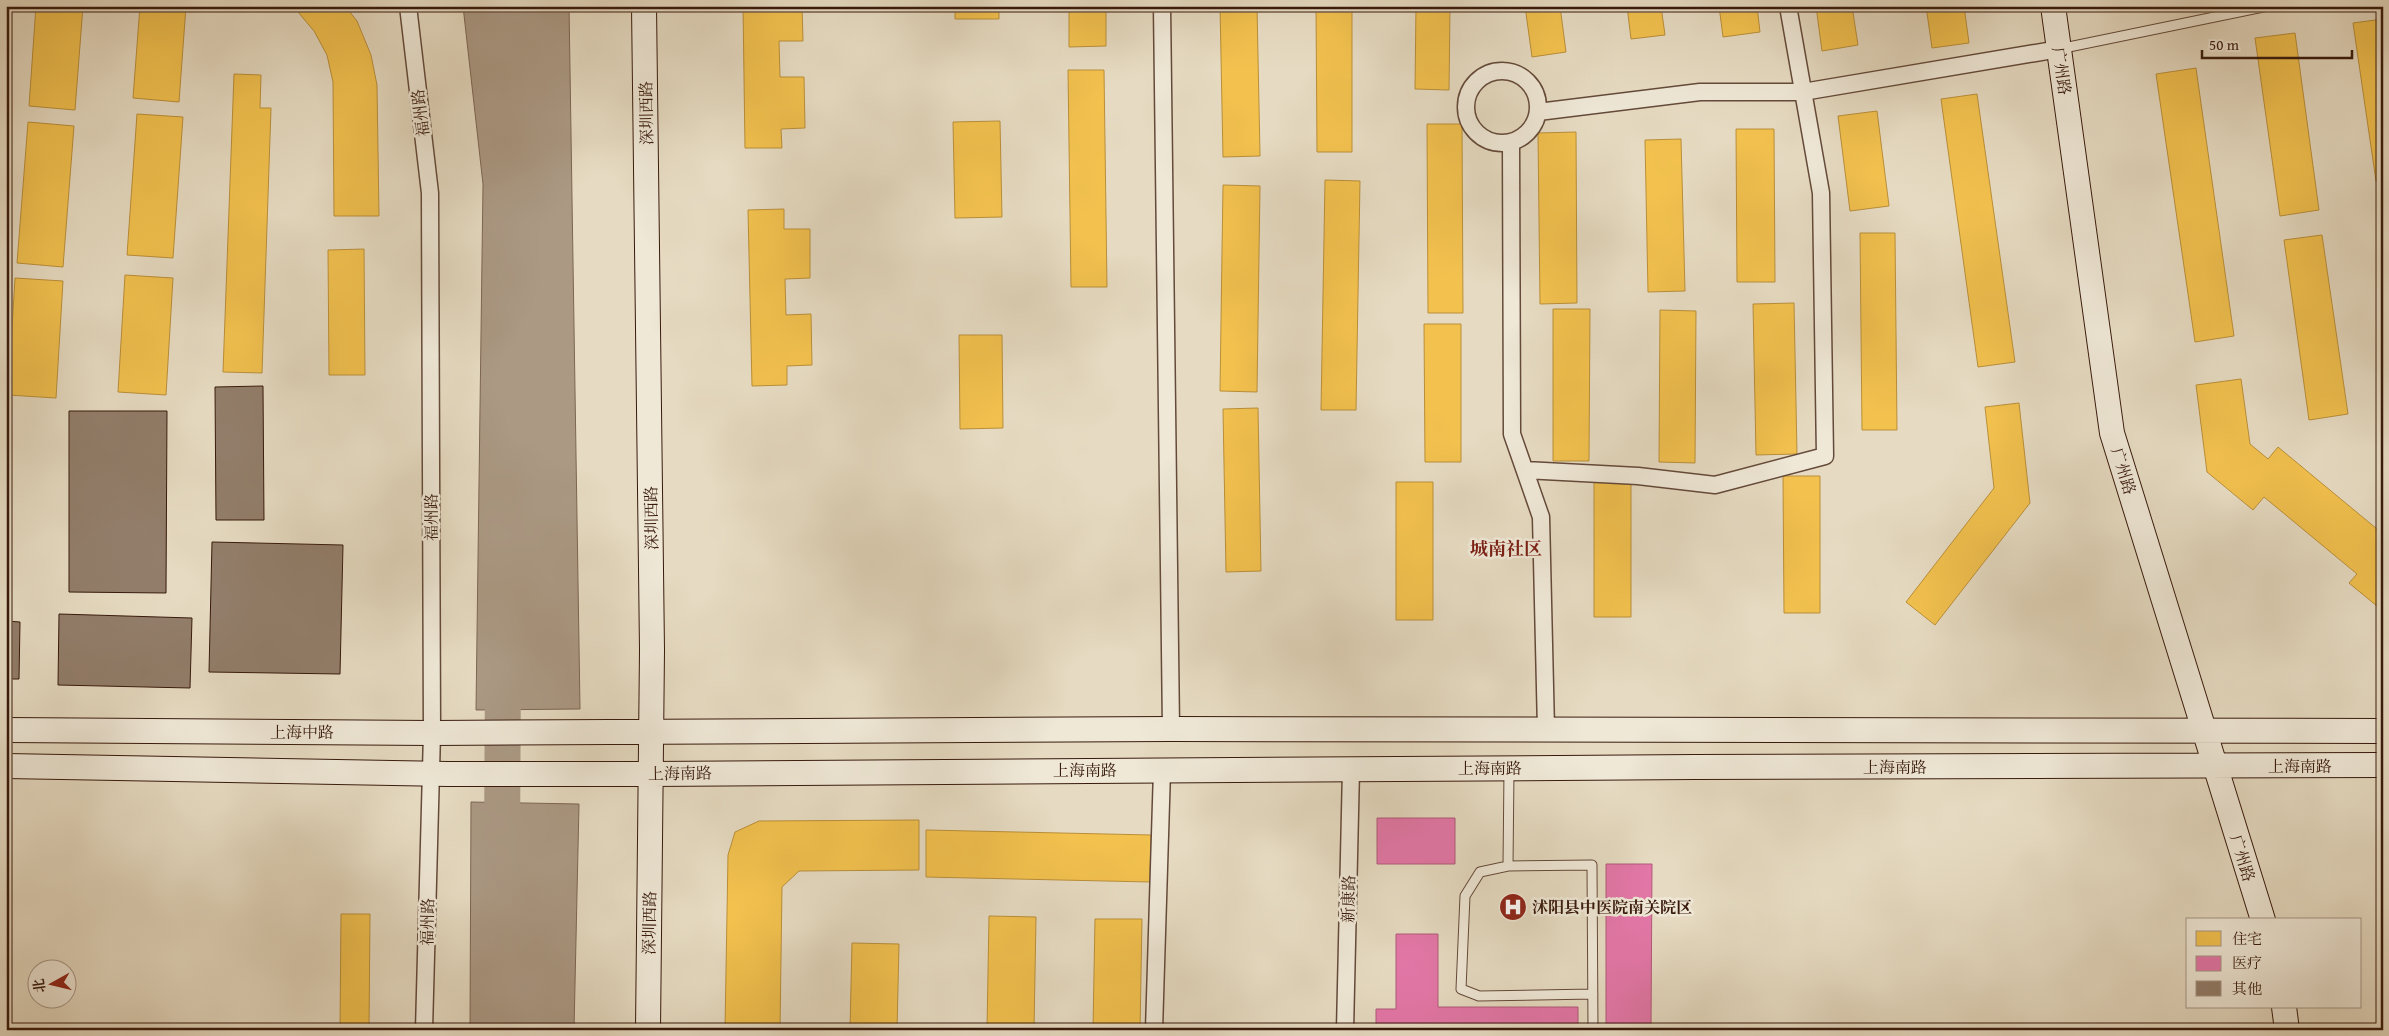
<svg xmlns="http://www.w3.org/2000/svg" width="2389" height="1036" viewBox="0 0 2389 1036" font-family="'Gentium Book Plus','Noto Serif SC',serif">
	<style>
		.water { fill: #ab9984; stroke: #7d6654 }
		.homes { fill: #f2c14e; stroke: #ba8f3a }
		.health { fill: #e377a8; stroke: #b05b79 }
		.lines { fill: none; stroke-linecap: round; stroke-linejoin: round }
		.river { stroke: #ab9984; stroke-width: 36 }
		.building { fill: #927e6b; stroke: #381a0c }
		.lane-casing { stroke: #644a3a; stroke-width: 11 }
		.street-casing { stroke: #644a3a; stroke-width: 19 }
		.secondary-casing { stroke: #381a0c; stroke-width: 26 }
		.lane { stroke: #efe8d7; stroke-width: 9 }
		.street { stroke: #efe8d7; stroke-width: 16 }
		.secondary { stroke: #efe8d7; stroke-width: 24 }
		.labels { text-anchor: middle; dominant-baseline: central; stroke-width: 5; stroke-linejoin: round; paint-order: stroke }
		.street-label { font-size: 16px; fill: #381a0c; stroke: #efe8d7 }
		.poi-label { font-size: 16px; font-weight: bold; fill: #381a0c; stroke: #efe8d7; text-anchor: start }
		.neighbourhood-label { font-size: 18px; font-weight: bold; fill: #7a1f14; stroke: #efe8d7 }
	</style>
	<rect width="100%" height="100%" fill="#e6dbc2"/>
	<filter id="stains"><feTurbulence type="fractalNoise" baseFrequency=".004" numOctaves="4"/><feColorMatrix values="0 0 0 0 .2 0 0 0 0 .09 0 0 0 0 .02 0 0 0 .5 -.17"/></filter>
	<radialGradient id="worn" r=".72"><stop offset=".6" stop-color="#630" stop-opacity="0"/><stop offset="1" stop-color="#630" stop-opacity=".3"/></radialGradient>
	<path class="water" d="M463,6h106l11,703 -104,1 7,-526z
		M471,802l108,2 -5,226h-104z"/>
	<path class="homes" d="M36,6h47l-8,104 -46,-4z
		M140,6h46l-7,96 -46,-4z
		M289,6h56l12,15 14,34 6,30 2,131h-45l-1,-134 -6,-27 -13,-24 -16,-19z
		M743,6h59l1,35h-24l1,36h24l1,51 -24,1 1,19h-37z
		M955,6h44v13h-44z
		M1069,6h37v40l-37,1z
		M1220,6h37l3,150 -37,1z
		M1316,6h36v146h-35z
		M1416,6h34l-1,84 -34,-1z
		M1525,6h35l6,46 -34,5z
		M1627,6h34l4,29 -34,4z
		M1719,6h38l3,26 -37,5z
		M1816,6h36l6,39 -36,6z
		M1926,6h38l5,37 -37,5z
		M2383,19v161l-7,1 -23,-158z
		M2295,33l24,177 -39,6 -25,-178z
		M2196,68l38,268 -39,6 -39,-268z
		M1068,70h36l3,217h-36z
		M234,74l27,1 -1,33h11l-9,265 -39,-1z
		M1977,94l38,268 -37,5 -37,-268z
		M1877,111l12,95 -39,5 -12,-95z
		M137,114l46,3 -10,141 -46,-3z
		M1000,121l2,96 -47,1 -2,-96z
		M28,122l46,4 -11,141 -46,-4z
		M1427,124h35l1,189h-35z
		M1736,129h38l1,153h-38z
		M1576,132l1,171 -37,1 -2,-171z
		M1681,139l4,152 -37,1 -3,-152z
		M1325,180l35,1 -4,229h-35z
		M1223,185l37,1 -3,206 -37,-1z
		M784,209v20h26v49l-25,1 1,36 25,-1 1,51 -25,1v19l-35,1 -4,-176z
		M1860,233h35l2,197h-35z
		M2322,235l26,179 -39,6 -25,-180z
		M364,249l1,126h-36l-1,-125z
		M125,275l48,3 -7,117 -48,-3z
		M15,278l48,3 -7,117 -48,-3z
		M1794,303l3,151 -41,1 -3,-151z
		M1553,309h37l-1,152h-36z
		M1660,310l36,1 -1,152 -36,-1z
		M1424,324h37v138h-36z
		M959,335h43l1,93 -43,1z
		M2241,379l9,65 18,15 10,-12 105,87v14l-2,2 2,2v59l-34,-28 8,-9 -93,-77 -11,13 -46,-38 -11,-87z
		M2019,403l11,100 -95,122 -29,-23 88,-114 -9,-81z
		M1258,408l3,163 -35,1 -3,-163z
		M1783,476h37v137h-36z
		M1594,480h37v137h-37z
		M1396,482h37v138h-37z
		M919,820v50l-120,1 -17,16 -2,143h-55l3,-175 7,-23 24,-11z
		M926,830l225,5 -1,47 -224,-5z
		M341,914h29l-1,116h-29z
		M989,916l47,1 -2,113h-47z
		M1095,919h47l-2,111h-47z
		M852,943l47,1 -2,86h-47z"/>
	<path class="health" d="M1377,818h78v46h-78z
		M1606,864h46l-1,166h-45z
		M1396,934h42v73h140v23h-202v-21h20z"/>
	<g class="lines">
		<path class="river" d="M502,853l1,-194"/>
	</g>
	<path class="building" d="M263,386l1,134h-48l-1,-133z
		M69,411h98l-1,182 -97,-1z
		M212,542l131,3 -3,129 -131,-2z
		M59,614l133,4 -2,70 -132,-3z
		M6,621l14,1 -1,57h-13z
		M2383,1006v24h-4l1,-20z"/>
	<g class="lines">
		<g class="lane-casing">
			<path id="lane" d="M2059,49l209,-43
				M1509,770l-1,96 84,-1 1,165
				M1508,866l-28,6 -15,24 -4,93 18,7 114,-2"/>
		</g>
		<g class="street-casing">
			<path id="street" d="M408,6l22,187 2,540 -8,297
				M1162,6l9,723
				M1466 107a36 36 0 1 1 72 0a36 36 0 1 1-72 0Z
				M1538,112l162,-20h103l256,-43
				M1511,142l1,292 29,83 5,213
				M1525,470l113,6 77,9 110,-29 -4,-263 -33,-187
				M1154,1030l8,-260
				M1345,1030l6,-261"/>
		</g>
		<g class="secondary-casing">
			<path id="secondary" d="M644,6l8,644 -4,380
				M2053,6l59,427 151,487
				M6,730l426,3 739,-4 1212,2
				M6,766l442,8h203l1043,-7 689,-2
				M2284,1007l3,23"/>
		</g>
		<use href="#lane" class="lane"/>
		<use href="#street" class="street"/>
		<use href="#secondary" class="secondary"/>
	</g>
	<defs>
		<g id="hospital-disc" transform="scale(1.4375)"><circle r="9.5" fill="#8f2418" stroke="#efe8d7"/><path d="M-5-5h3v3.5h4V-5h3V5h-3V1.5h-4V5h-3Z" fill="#fff"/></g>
	</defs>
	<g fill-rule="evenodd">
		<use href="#hospital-disc" x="1513" y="907"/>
	</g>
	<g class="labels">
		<g class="street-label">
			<text transform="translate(2062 71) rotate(82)">广州路</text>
			<text transform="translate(420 113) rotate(-97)">福州路</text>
			<text transform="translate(646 113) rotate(-91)">深圳西路</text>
			<text transform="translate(2124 471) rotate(73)">广州路</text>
			<text transform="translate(431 517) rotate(-90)">福州路</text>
			<text transform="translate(651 518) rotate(-91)">深圳西路</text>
			<text x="302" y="732">上海中路</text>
			<text x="2300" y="766">上海南路</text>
			<text x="1895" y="767">上海南路</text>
			<text x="1490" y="768">上海南路</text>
			<text x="1085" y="770">上海南路</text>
			<text transform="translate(680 773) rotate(-1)">上海南路</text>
			<text transform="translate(2243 858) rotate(73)">广州路</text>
			<text transform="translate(1348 899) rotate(-89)">新康路</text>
			<text transform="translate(427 922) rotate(-89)">福州路</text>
			<text transform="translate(649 923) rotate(-89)">深圳西路</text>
		</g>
		<g class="poi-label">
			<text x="1532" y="907">沭阳县中医院南关院区</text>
		</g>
		<g class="neighbourhood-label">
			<text x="1506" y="548">城南社区</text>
		</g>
	</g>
	<rect width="2389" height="1036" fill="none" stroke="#e6dbc2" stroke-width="25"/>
	<rect x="8" y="8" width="2374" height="1021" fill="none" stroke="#381a0c" stroke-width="2.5"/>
	<rect x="12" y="12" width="2364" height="1011" fill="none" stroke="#381a0c"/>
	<rect x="2186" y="918" width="175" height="90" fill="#efe8d7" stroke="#a69686"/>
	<rect x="2196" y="931" width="25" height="15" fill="#f2c14e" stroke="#a69686"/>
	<text x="2232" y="944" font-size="15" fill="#381a0c">住宅</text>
	<rect x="2196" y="956" width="25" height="15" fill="#e377a8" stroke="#a69686"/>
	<text x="2232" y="968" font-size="15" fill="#381a0c">医疗</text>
	<rect x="2196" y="981" width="25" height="15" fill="#927e6b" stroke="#a69686"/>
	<text x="2232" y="994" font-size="15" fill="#381a0c">其他</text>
	<g transform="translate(52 984) rotate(262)"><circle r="24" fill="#efe8d7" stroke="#a69686"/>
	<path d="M0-4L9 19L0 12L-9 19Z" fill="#8f2418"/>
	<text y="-8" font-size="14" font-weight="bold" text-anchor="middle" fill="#381a0c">北</text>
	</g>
	<path d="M2202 50v8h150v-8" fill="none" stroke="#381a0c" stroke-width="2.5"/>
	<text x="2209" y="50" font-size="15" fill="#381a0c" stroke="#efe8d7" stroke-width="4" paint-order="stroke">50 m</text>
	<rect width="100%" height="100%" filter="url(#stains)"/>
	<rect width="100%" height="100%" fill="url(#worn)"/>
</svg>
